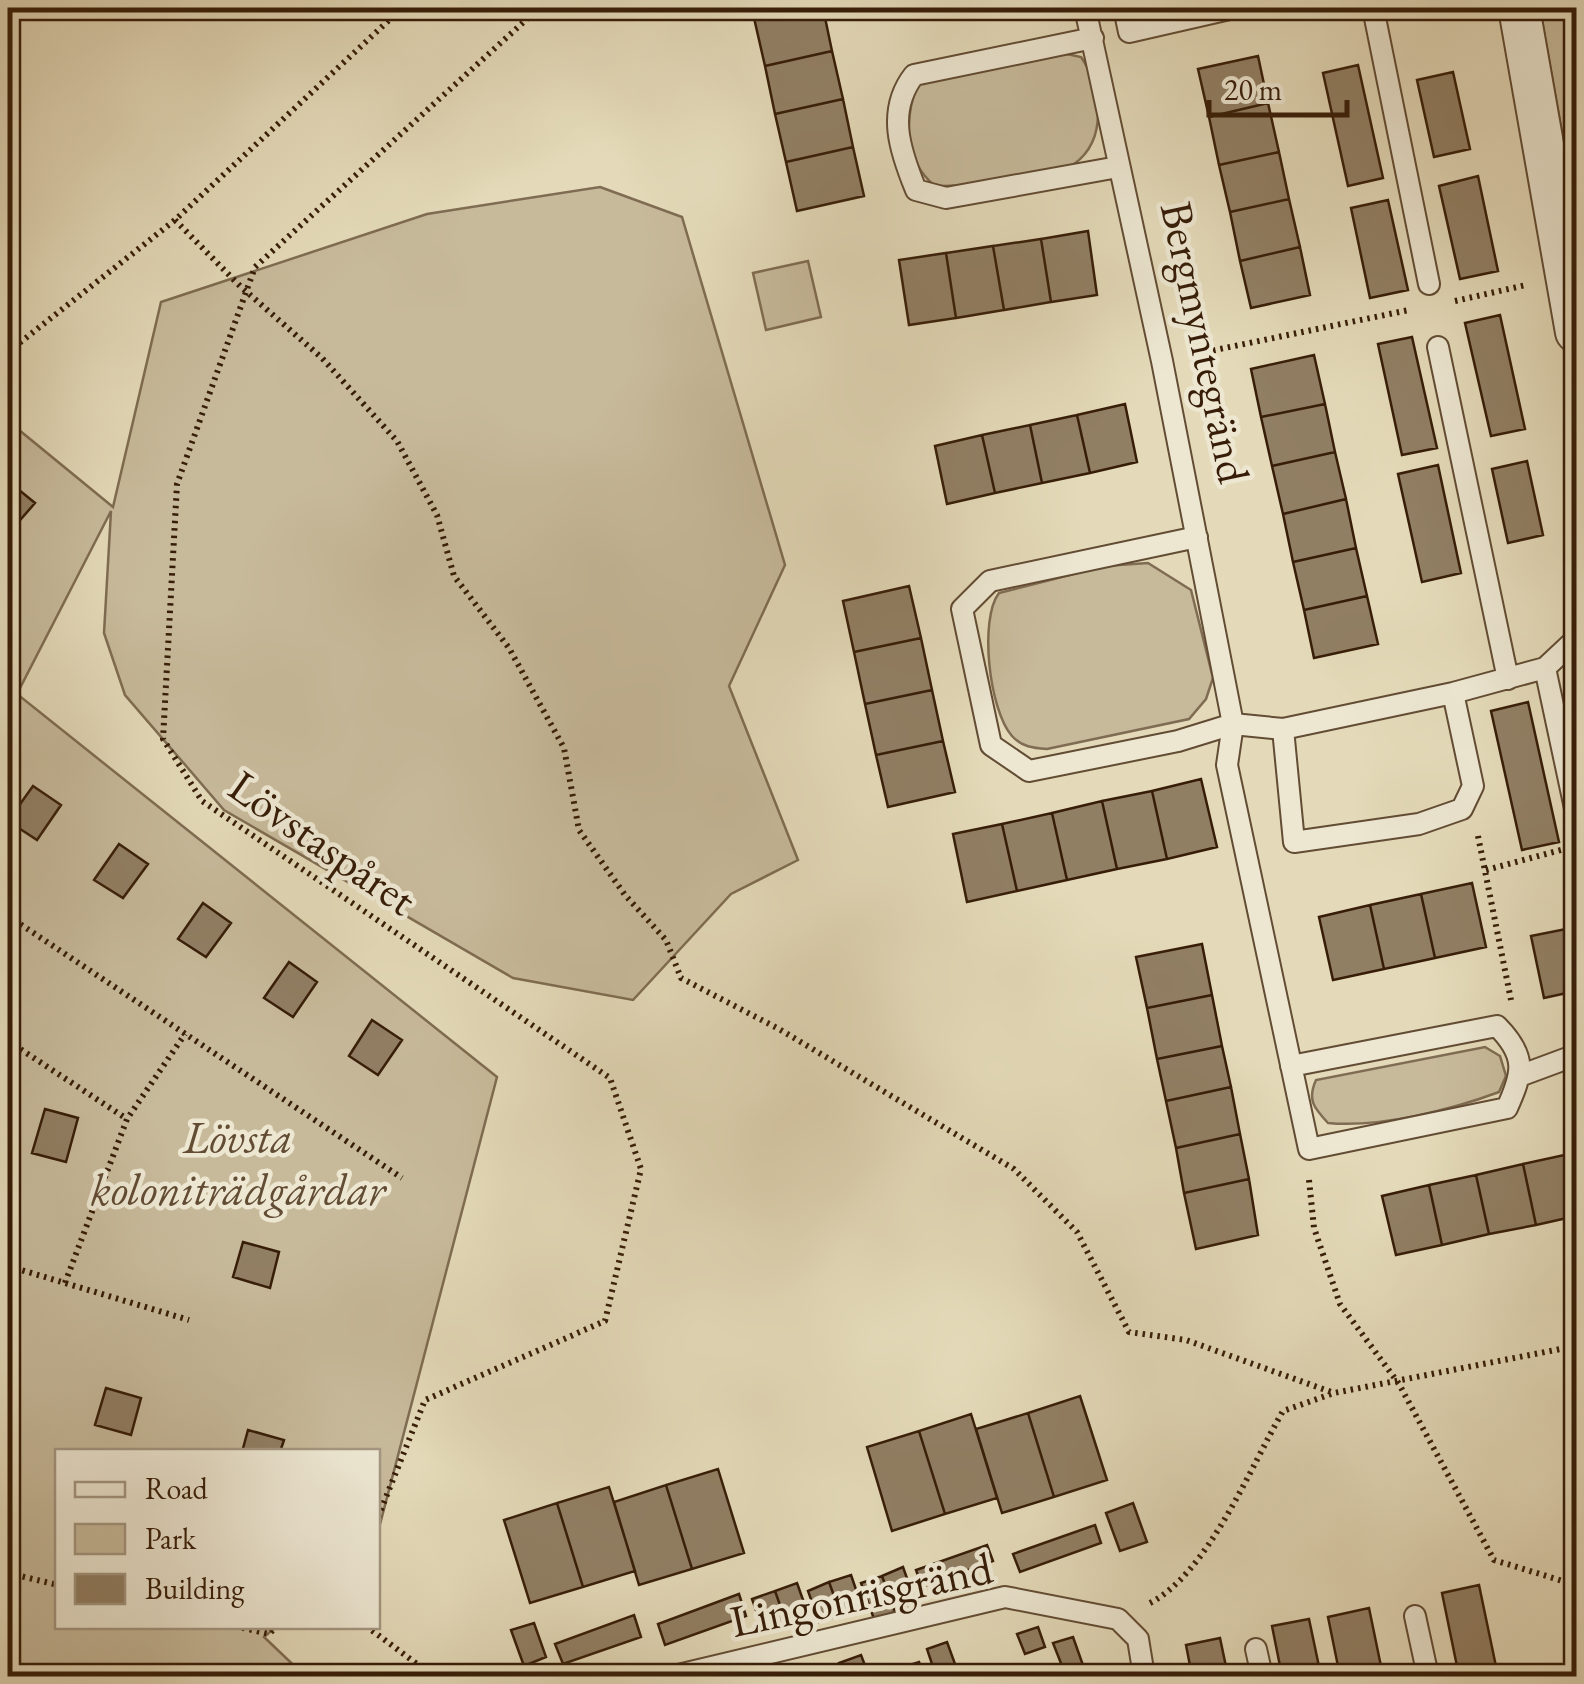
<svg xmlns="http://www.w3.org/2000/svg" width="1584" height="1684" viewBox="0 0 1584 1684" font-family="'EB Garamond',serif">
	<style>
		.green { fill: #c7ba9b; stroke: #7f6c52; stroke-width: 2.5 }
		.building { fill: #917f64; stroke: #371d08; stroke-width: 2.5 }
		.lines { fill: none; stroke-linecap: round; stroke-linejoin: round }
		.lane-casing { stroke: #624c34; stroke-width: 24 }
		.street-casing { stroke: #624c34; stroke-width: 44 }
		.path { stroke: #371d08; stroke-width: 6; stroke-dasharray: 2.5 5; stroke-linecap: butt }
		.lane { stroke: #ede7d2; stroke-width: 20 }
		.street { stroke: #ede7d2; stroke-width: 40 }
		.labels { text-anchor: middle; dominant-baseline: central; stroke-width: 9; stroke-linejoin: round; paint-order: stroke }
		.street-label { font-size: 45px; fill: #371d08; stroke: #ede7d2 }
		.park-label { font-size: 45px; font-style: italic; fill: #624c34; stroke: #ede7d2 }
	</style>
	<rect width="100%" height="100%" fill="#e4dab9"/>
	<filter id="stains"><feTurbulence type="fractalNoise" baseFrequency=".002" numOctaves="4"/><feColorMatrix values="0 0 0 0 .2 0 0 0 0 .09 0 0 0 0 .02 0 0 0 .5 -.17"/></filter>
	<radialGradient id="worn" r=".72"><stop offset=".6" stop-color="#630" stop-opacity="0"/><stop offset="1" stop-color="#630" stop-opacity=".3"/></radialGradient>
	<path class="green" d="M1543,8h33v204l-34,-191z
		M1062,53l19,4c21,30 27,83 -7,107 -20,15 -112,22 -139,22 -32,-26 -31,-70 -16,-105z
		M600,187l82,30 103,348 -56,121 69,174 -67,34 -98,106 -120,-22 -289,-168 -99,-115 -21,-62 7,-122 -94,183 480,383 -119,455v-80h-320v174l218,1 -12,10 41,39h-297v-1255l105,86 48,-205 266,-88z
		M808,261l13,56 -55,13 -13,-57z
		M1148,563l43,27 22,88 -7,21 -17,20 -142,30c-14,-1 -25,-2 -35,-13 -23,-26 -33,-117 -13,-143l106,-27z
		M1485,1047l15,9 6,20 -7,16c-48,18 -120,36 -171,31 -14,-15 -21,-23 -12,-43z"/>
	<path class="building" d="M799,8h24l9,43 -67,15 -11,-48z
		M832,51l11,48 -68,15 -10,-48z
		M1258,56l10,47 -59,14 -11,-48z
		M1358,65l25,113 -35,8 -25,-113z
		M1453,72l17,77 -36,8 -17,-77z
		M843,99l10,48 -67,15 -11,-48z
		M1268,103l11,49 -60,13 -10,-48z
		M853,147l11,49 -67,15 -11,-49z
		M1279,152l10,47 -59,13 -11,-47z
		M1478,176l20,95 -38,8 -21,-93z
		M1289,199l11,48 -60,14 -10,-49z
		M1388,200l20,90 -38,8 -19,-90z
		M1088,231l9,64 -46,7 -10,-63z
		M1041,239l10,63 -47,8 -11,-64z
		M993,246l11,64 -48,8 -10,-65z
		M1300,247l10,48 -59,13 -11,-47z
		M946,253l10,65 -47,7 -10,-65z
		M1500,315l25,114 -34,7 -26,-113z
		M1412,337l25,111 -35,7 -24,-111z
		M1314,355l11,49 -64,13 -10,-48z
		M1125,404l12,58 -47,11 -13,-58z
		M1325,404l10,48 -63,14 -11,-49z
		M1077,415l13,58 -48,10 -12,-58z
		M1030,425l12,58 -47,10 -13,-58z
		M982,435l13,58 -48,11 -12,-58z
		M1335,452l11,47 -63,15 -11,-48z
		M1527,461l16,74 -35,8 -16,-74z
		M1438,465l23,108 -39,9 -24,-108z
		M8,481l27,22 -27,31z
		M1346,499l10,49 -63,14 -10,-48z
		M1356,548l11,48 -63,14 -11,-48z
		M909,586l12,52 -67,14 -11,-51z
		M1367,596l11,48 -64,14 -10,-48z
		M921,638l11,52 -67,14 -11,-52z
		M932,690l11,51 -67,14 -11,-51z
		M1528,702l31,140 -37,8 -31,-139z
		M943,741l12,51 -67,15 -12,-52z
		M1201,779l16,68 -50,12 -15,-68z
		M33,786l28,19 -24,35 -29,-19z
		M1152,791l15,68 -50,10 -15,-68z
		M1102,801l15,68 -50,11 -15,-67z
		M1052,813l15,67 -50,11 -15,-67z
		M1002,824l15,67 -50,11 -14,-68z
		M119,844l29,20 -25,34 -29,-18z
		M1472,883l14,64 -51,11 -14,-64z
		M1421,894l14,64 -51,11 -14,-64z
		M203,903l28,20 -25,34 -28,-18z
		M1370,905l14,64 -51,11 -14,-63z
		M1576,927v64l-32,7 -13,-62z
		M1202,944l10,51 -65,13 -11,-51z
		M289,962l28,20 -24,35 -29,-19z
		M1212,995l10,51 -65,13 -10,-51z
		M372,1020l30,20 -24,35 -29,-19z
		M1222,1046l9,41 -65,14 -9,-42z
		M1231,1087l9,47 -64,14 -10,-47z
		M45,1109l33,9 -12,44 -34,-9z
		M1240,1134l9,45 -65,14 -8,-45z
		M1569,1154l7,62 -40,9 -13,-61z
		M1523,1164l13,61 -47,9 -13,-59z
		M1476,1175l13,59 -47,11 -13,-60z
		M1249,1179l9,56 -62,14 -12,-56z
		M1429,1185l13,60 -46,10 -14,-59z
		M243,1242l36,10 -9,36 -37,-11z
		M106,1388l35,10 -10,37 -36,-10z
		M1080,1396l27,84 -53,17 -26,-84z
		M1028,1413l26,84 -52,16 -26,-84z
		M971,1414l26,84 -52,16 -26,-83z
		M248,1430l36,10 -4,12h-38z
		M919,1431l26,83 -53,17 -25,-84z
		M718,1469l26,84 -52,16 -26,-84z
		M666,1485l26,84 -53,16 -25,-83z
		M609,1487l26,84 -52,16 -26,-84z
		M557,1503l26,84 -53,16 -26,-83z
		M1133,1503l14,39 -27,9 -14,-38z
		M1095,1525l6,18 -81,29 -7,-18z
		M987,1545l6,16 -71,26 -6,-17z
		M903,1567l13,37 -21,8 -13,-36z
		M851,1575l11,32 -21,8 -12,-33z
		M882,1576l13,36 -21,7 -13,-36z
		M829,1582l12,33 -22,7 -11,-31z
		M797,1583l11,31 -22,8 -11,-31z
		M1479,1585l19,91h-39l-17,-83z
		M775,1591l11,31 -23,8 -11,-31z
		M739,1594l7,22 -81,29 -7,-21z
		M1369,1608l14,68h-43l-12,-59z
		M634,1615l7,22 -78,27 -8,-20z
		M1309,1619l12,57h-39l-10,-50z
		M534,1623l12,34 -22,9 -13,-36z
		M1038,1627l7,20 -20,7 -8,-20z
		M1073,1637l12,34 -19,5 -13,-33z
		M1220,1638l8,38h-36l-6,-31z
		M947,1642l12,33 -23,1 -9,-27z
		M1576,1642v34l-7,-33z
		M861,1655l8,21h-25l-5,-13z
		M919,1662l5,14h-21l-3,-8z
		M900,1668l3,8h-22v-1z"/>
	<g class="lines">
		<g class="lane-casing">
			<path id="lane" d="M1085,8l77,353 71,363 50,5
				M1124,8l5,24 105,-24
				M1373,8l56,276
				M1093,38l-179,37c-28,36 -14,76 2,115l30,8 172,-31
				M1438,347l70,332
				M1197,537l-207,44 -28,28 29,136 38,26 149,-30 55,-17 -6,41 82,384 198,-41c16,-35 20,-52 -10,-82l-206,40
				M1545,668l31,145
				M1453,693l20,93 -11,23 -43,15 -125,18 -11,-113 170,-36 92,-25 31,-29
				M1522,1075l54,-20
				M1415,1616l13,60
				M1256,1649l6,27
				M674,1676l331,-79 113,22 20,20 6,37"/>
		</g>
		<g class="street-casing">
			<path id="street" d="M1519,8l57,324"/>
		</g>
		<path class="path" d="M175,220l65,66 82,72 75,83 40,74 17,61 55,72 55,100 15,82 46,65 41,45 15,38 98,51 235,140 63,63 52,100 57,8 148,53
			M1455,301l71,-16
			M8,352l167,-132 227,-212
			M1191,355l218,-45
			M1478,836l33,164
			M1486,870l86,-23
			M8,916l394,262
			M8,1041l119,78
			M1309,1180l5,48 26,76 59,80 95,176 82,25
			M8,1266l181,54
			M65,1283l62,-164 58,-85
			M378,1517l47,-117 180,-79 36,-152 -31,-91 -408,-277 -39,-62 14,-255 78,-217 284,-259
			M8,1573l50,12
			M1150,1603c58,-30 100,-135 133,-192l51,-18 242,-47
			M235,1626l34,8 8,-8
			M366,1626l67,50"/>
		<use href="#lane" class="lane"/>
		<use href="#street" class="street"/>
	</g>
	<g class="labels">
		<g class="street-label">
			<text transform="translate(1206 342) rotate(78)">Bergmyntegränd</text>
			<text transform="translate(323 842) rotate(35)">Lövstaspåret</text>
			<text transform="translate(861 1594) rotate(-12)">Lingonrisgränd</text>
		</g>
		<g class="park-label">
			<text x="238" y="1137">Lövsta<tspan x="238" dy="52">koloniträdgårdar</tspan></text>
		</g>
	</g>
	<rect width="1584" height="1684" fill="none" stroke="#e4dab9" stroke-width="40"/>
	<rect x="10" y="10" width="1564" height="1664" fill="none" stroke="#371d08" stroke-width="5"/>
	<rect x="20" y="20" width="1544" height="1644" fill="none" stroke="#371d08" stroke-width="2.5"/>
	<rect x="55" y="1449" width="325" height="180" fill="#ede7d2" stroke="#a49681" stroke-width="2.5"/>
	<rect x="75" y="1482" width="50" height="15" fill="#ede7d2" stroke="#a49681" stroke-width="2.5"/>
	<text x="145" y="1499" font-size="30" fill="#371d08">Road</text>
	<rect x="75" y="1524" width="50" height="30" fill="#c7ba9b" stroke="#a49681" stroke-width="2.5"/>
	<text x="145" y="1549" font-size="30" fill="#371d08">Park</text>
	<rect x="75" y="1574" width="50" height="30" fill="#917f64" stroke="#a49681" stroke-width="2.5"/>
	<text x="145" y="1599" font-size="30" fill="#371d08">Building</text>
	<path d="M1209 100v15h138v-15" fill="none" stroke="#371d08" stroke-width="5"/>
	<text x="1224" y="100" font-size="30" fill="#371d08" stroke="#ede7d2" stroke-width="8" paint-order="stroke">20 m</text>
	<rect width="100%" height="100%" filter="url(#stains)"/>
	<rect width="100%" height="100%" fill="url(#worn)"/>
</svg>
